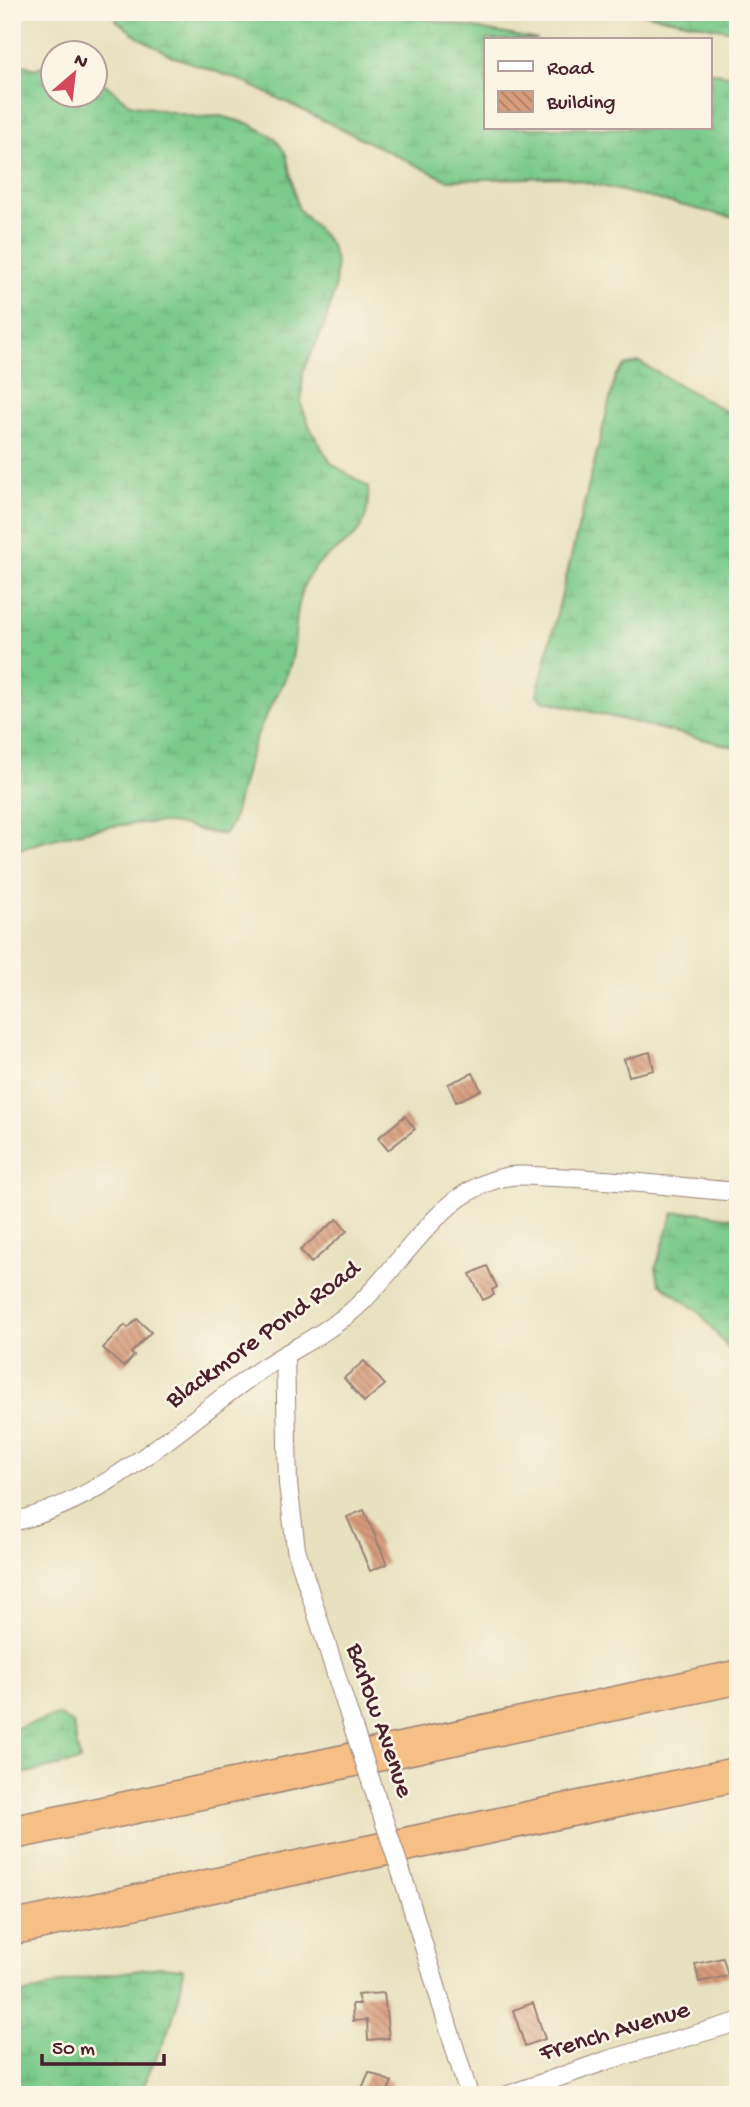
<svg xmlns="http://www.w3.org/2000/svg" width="750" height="2107" viewBox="0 0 750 2107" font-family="'Gochi Hand',sans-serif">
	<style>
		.wetland { fill: url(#wetland-marsh); stroke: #62745a; stroke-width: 2 }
		.building { fill: url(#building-back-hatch) }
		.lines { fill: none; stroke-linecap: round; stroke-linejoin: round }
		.street-casing { stroke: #998075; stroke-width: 20 }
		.highway-casing { stroke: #998075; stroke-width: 36 }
		.street { stroke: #fff; stroke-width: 18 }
		.highway { stroke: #f5bf86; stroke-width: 33 }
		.street-bridge-casing { stroke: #998075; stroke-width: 20; stroke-linecap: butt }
		.street-bridge { stroke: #fff; stroke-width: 18 }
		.labels { text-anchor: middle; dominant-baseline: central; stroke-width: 5; stroke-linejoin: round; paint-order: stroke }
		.street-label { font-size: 26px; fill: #4a1f2b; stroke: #fcf5e5 }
	</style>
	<defs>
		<pattern id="wetland-marsh" width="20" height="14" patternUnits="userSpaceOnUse" patternTransform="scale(1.75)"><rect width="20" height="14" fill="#7aca8a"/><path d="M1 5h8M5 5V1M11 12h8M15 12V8" fill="none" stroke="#6bad77"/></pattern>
		<pattern id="building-back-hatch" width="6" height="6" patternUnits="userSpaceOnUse" patternTransform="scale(1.75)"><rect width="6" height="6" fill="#d79c7c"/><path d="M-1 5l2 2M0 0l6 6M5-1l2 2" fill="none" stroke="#b07f66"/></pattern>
	</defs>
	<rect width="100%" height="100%" fill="#fcf5e5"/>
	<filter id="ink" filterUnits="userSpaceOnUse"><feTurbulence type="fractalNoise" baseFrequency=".0143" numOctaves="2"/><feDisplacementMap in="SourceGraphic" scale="14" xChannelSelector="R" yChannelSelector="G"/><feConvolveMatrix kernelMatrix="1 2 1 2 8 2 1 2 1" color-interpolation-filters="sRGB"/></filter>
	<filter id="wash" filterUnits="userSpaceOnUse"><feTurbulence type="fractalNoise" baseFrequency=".00686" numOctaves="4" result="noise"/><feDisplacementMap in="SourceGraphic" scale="28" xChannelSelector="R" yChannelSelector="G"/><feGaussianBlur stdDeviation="1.57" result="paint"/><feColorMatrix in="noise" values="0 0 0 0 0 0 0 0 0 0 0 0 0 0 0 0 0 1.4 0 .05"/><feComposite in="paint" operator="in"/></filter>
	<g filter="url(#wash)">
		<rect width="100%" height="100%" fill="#e8e1bf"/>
		<path class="wetland" d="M118,12h270l150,28h-52v88h224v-56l28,5v142l-174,-42 -117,3 -205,-99 -70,-25 -34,-19 -22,-17z
			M635,12h103v20z
			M52,62v32h42l1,-18 35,28 67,13 24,-1 29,8 25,14 11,16 12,54 32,35 6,19 -1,26 -10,36 -22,47 -2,33 11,28 19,31 37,24c4,69 -46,51 -65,101 -9,23 -6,51 -12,75 -8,27 -27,51 -36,78 -10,26 -15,55 -23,82l-8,11c-20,1 -38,-11 -58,-11 -53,-2 -104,13 -154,28v-784l9,-3 14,5z
			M639,362l99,56v330l-195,-48 -6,-5 79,-320 9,-9z
			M697,1212l41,7v142l-39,-49 -40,-29 -3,-16 17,-54z
			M58,1715l15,9 7,37 -68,15v-47z
			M159,1967l24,2c-2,44 -26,87 -45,126h-126v-98l61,-17z"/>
		<g id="blocks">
			<path class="building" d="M650,1052l4,18 -25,6 -5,-17z
				M473,1073l8,17 -25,12 -8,-18z
				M405,1116l10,13 -27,21 -10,-12z
				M337,1219l10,12 -36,32 -11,-13z
				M487,1266l10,21 -5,3 2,5 -11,5 -13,-26z
				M137,1319l14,13 -20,21 3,3 -11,11 -20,-19 22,-23 3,3z
				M364,1361l21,24 -21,17 -20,-24z
				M364,1510l23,54 -17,7 -23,-54z
				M723,1958l5,18 -29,6 -4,-18z
				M384,1993l5,45 -21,2 -1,-20 -14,1 -1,-17h8l-3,-9z
				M533,2003l12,36 -20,7 -12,-36z
				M369,2072l23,10 -6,13h-27z"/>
		</g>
	</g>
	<g filter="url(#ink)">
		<use href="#blocks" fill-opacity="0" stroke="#998075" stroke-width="2"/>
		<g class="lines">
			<g class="street-casing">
				<path id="street" d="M285,1355l3,129 8,65 58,181
					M12,1522c99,-23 169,-98 251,-154 29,-19 62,-34 89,-57 50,-43 84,-119 153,-134 15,-4 33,0 48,0 62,2 123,10 185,15
					M404,1881l65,214
					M508,2095l100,-35 130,-38"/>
			</g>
			<g class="highway-casing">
				<path id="highway" d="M12,1833l726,-156
					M12,1928l726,-154"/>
			</g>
			<use href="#street" class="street"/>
			<use href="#highway" class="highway"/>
			<g class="street-bridge-casing">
				<path id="street-bridge" d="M354,1730l50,151"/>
			</g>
			<use href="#street-bridge" class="street-bridge"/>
		</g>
	</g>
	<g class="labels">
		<g class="street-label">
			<text transform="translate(264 1336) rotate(-36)">Blackmore Pond Road</text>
			<text transform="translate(378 1721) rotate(71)">Barlow Avenue</text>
			<text transform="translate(615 2033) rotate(-17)">French Avenue</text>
		</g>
	</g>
	<rect width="750" height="2107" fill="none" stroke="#fcf5e5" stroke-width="42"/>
	<rect x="484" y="38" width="228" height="91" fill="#fcf5e5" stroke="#b59f9b" stroke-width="2"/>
	<rect x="498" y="61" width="35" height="10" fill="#ffffff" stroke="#b59f9b" stroke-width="2"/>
	<text x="547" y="74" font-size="21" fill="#4a1f2b">Road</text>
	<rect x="498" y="91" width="35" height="21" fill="url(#building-back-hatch)" stroke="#b59f9b" stroke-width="2"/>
	<text x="547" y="108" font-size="21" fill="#4a1f2b">Building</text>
	<g transform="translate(74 74) rotate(28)"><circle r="33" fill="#fcf5e5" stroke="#b59f9b" stroke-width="2"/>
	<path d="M0-5L12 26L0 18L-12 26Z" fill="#d1495b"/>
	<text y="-10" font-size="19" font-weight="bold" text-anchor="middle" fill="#4a1f2b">N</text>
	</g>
	<path d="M42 2054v10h122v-10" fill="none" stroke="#4a1f2b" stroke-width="3.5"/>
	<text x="52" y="2054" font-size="21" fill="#4a1f2b" stroke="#fcf5e5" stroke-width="5" paint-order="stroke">50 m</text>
</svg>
